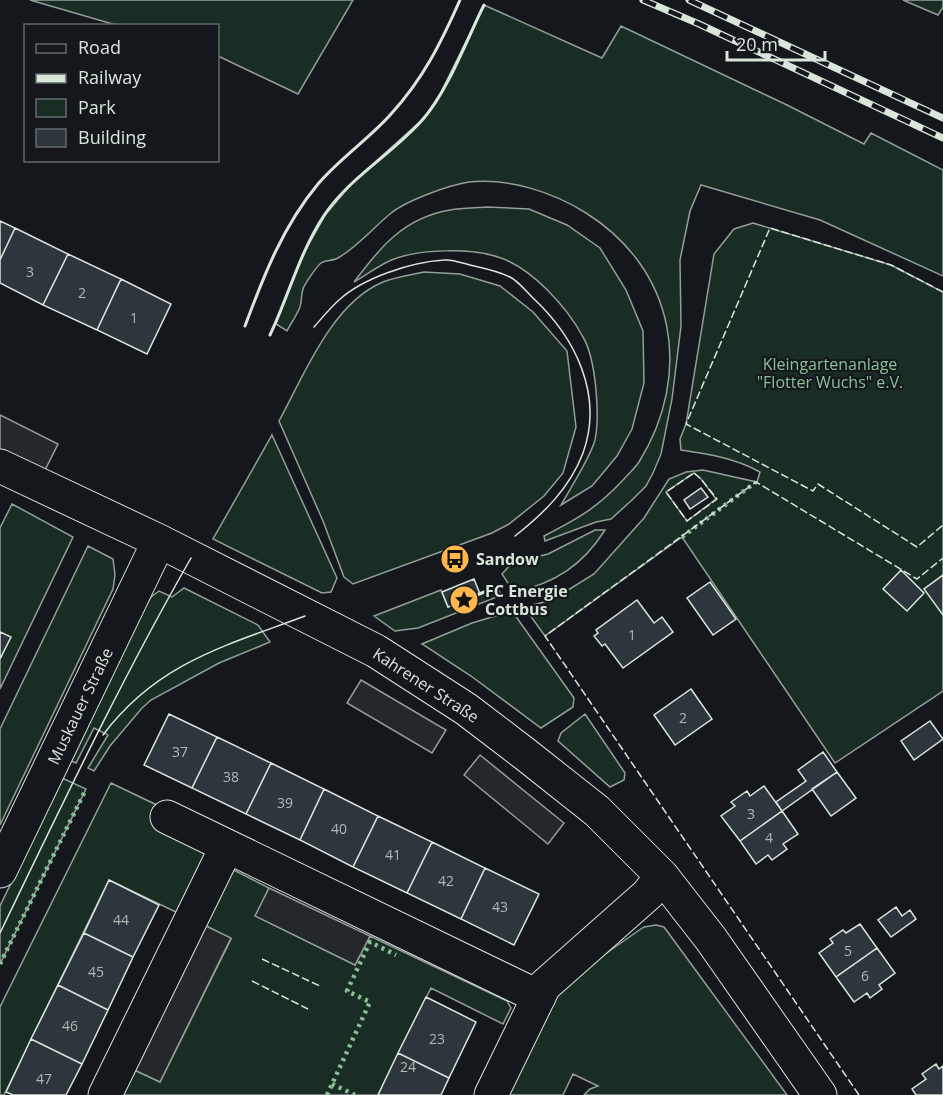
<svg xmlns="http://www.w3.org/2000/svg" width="943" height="1095" viewBox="0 0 943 1095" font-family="'Open Sans',sans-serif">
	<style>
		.green { fill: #1a2d24; stroke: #939e99; stroke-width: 1.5; fill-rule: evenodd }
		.parking { fill: #24282b; stroke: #939e99; stroke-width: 1.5 }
		.building { fill: #2c363c; stroke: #d8e6dc; stroke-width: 1.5 }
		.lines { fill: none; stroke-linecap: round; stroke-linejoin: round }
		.minor-casing { stroke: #d8e6dc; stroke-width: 35 }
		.minor { stroke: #14181c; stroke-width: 33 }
		.tram { stroke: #d8e6dc; stroke-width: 1.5 }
		.rail-casing { stroke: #d8e6dc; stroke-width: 7 }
		.rail { stroke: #14181c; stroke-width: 4.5; stroke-dasharray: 14; stroke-linecap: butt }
		.hedge { stroke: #8ac095; stroke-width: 4.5; stroke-dasharray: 3 4.5; stroke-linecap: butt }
		.fence { stroke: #d8e6dc; stroke-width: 1.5; stroke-dasharray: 8 3; stroke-linecap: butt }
		.wall { stroke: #d8e6dc; stroke-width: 3 }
		.labels { text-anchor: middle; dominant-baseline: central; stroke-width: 4.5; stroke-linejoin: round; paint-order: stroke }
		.number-label { font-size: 14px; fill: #adbab4 }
		.park-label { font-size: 16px; fill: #8ac095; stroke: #14181c }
		.poi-label { font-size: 16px; font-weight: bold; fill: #d8e6dc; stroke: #14181c; text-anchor: start }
		.street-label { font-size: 16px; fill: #d8e6dc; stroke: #14181c }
	</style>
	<rect width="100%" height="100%" fill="#14181c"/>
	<path class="green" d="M30,0h323l-55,94 -80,-38v-30l-102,-1z
		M903,0h40v7l-5,8z
		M484,5l118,53 19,-32 166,79 77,39 7,-11 72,37v106l-123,-56 -119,-35 -11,26 -10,49 1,66 -9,73 -11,55 -8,19 -7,13 -14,14 -21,19 -15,3 -51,19 -1,-5c35,-18 53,-28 80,-57 5,-6 11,-11 15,-17 55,-89 36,-193 -53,-249 -33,-21 -77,-35 -117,-31 -20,3 -64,19 -79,32 -17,14 -33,33 -52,44 -5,3 -13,2 -17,5 -4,3 -17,22 -18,26 -2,6 -1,12 -3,18 -3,8 -9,16 -13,24l-11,-7 26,-68 24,-42 28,-33 70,-63 16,-24z
		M487,207l42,2 38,16 33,23 26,42 17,41 1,52 -12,46 -15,27 -25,30 -31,19c10,-18 29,-47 34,-65 5,-25 1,-81 -12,-103 -16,-30 -52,-70 -85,-80 -27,-9 -78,-8 -104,2 -14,5 -27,16 -40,23 27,-35 49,-64 96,-72 12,-2 25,-2 37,-3z
		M753,223l138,42 52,27v399l-108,72 -153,-226 -137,99 -21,-29 28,-7 42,-26 50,-56 25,-39 17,-7 17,-2 54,12 3,-10c-25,-14 -52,-18 -79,-22l-1,-11 6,-15 28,-170 20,-25zM694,473l7,6 15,20 -29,22 -21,-29z
		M424,272l36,2 40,12 33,26 34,39 9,76 -13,46 -19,23 -35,28 -17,9 -139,51 -9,-7 -21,-56 -44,-100c25,-46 53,-118 104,-139 12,-5 28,-7 41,-10z
		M272,435l65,143 -6,14 -9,1 -109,-54z
		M12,504l61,33 -73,152v-30l10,-22 -10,-5v-104z
		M595,530h10c-22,35 -51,54 -91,62l-12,-18 10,-11 36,-9z
		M88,546l25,13 2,16 -2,14 -113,236v-96z
		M496,587l6,8 -84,33 -23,3 -21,-15 67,-26 7,17z
		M184,588l74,37 12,17 -51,21 -68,37 -9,8 -32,38 -16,25 -6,-3 20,-33 -14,-7 -18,35 -7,-3 71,-148 11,-15 8,-6 13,6z
		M512,611l62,87 -1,9 -32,21 -70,-52 -49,-32 50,-21z
		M585,714l40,59 -1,7 -14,7 -52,-46 3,-8z
		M62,778l24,11 -86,175v-58z
		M111,783l52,25 48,41 -33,64 -69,-33 -105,215h-4v-88z
		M228,867l41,21 -13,28 99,49 15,-29 137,65 4,7 -8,16 -72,-36 -53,107h-261l13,-27 30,14 71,-143 -31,-16z
		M656,925l8,2 123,168h-203l6,-6 8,-3 -25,-12 -10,21h-61l53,-106 83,-58 6,-4z"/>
	<path class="parking" d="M0,415l58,29 -14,28 -44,-21z
		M361,680l85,50 -14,23 -85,-50z
		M480,755l84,68 -16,21 -84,-69z
		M269,888l101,48 -15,29 -100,-49z
		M200,923l31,15 -71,144 -30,-14z"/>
	<path class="building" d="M0,221l15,7 -15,32z
		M15,228l53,26 -25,51 -43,-22v-23z
		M68,254l53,25 -24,51 -54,-25z
		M121,279l50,25 -24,50 -50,-24z
		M701,488l7,9 -18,12 -6,-9z
		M901,570l23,23 -17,18 -24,-22z
		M943,575v40l-19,-26z
		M474,579l6,15 -16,6 -5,-15z
		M710,582l26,37 -23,16 -26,-37z
		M459,585l5,15 -16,7 -6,-15z
		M637,600l17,23 8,-6 11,15 -50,36 -18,-24 -3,2 -8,-10 4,-3 -2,-3z
		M0,632l11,5 -11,22z
		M691,689l21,30 -37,26 -21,-30z
		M169,714l48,23 -25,51 -48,-23z
		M930,721l13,18 -29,21 -13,-19z
		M217,737l54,26 -25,51 -54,-26z
		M823,752l14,20 -55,39 -6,-9 30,-21 -8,-11z
		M271,763l53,26 -24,51 -54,-26z
		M837,772l19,26 -25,18 -19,-27z
		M764,786l18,25 -42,30 -19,-25 14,-10 -4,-4 16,-11 3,5z
		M324,789l54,27 -25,51 -53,-27z
		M782,811l16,23 -15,10 4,5 -15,11 -4,-5 -12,9 -16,-23z
		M378,816l54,26 -25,51 -54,-26z
		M432,842l53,26 -24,51 -54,-26z
		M485,868l54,26 -25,51 -53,-26z
		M109,880l50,25 -26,52 -49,-24z
		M896,907l6,9 8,-6 6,9 -25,18 -13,-17z
		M860,924l17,24 -41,29 -17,-24 14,-10 -3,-4 13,-9 3,3z
		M84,933l49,24 -25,53 -50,-25z
		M877,948l18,25 -16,12 3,4 -12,9 -3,-5 -13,9 -18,-25z
		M58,985l50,25 -26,54 -51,-25z
		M426,997l50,25 -27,56 -51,-25z
		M31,1039l51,25 -16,31h-53l-7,-3z
		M398,1053l51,25 -8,17h-63z
		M936,1064l3,5 4,-3v29h-27l-4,-6 14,-10 -4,-5z"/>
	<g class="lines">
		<g class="minor-casing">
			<path id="minor" d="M0,466l159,75 217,110 90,58 59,45 72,57 65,65 49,63 109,156
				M167,817l372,180
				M0,871l159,-330
				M105,1095l122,-249
				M491,1095l53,-109 104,-92 14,-18"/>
		</g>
		<use href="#minor" class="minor"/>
		<path class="tram" d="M314,327c8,-9 16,-19 25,-27 24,-22 72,-38 105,-40 8,-1 18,3 26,5 13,3 28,6 40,12 8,4 16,14 23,21 42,39 71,97 50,155 -13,35 -40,61 -68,83
			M103,735c54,-72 122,-89 202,-119
			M0,933c61,-126 121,-253 191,-375"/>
		<g class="rail-casing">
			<path id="rail" d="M643,0l56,24 244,114
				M689,0l254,118"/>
		</g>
		<use href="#rail" class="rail"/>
		<path class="hedge" d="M682,537l74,-55
			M0,964l86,-175
			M332,1084l23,11
			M327,1095l43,-93 -23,-11 23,-49 26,13"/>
		<path class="fence" d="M943,292l-52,-27 -121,-37 -84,196 127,67 5,-7 99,63 26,-22
			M694,473l7,6 16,20 -30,22 -21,-29z
			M262,959l58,27
			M252,981l56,28
			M859,1095l-314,-459 211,-154 161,97 26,-21"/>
		<path class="wall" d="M245,326c19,-51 38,-100 73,-142 22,-26 51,-45 73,-70 32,-35 50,-71 69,-114
			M270,335c19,-40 30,-84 55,-121 27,-39 69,-61 99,-96 24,-28 43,-79 60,-113
			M477,595l19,-8"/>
	</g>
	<defs>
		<g id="bus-disc" transform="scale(1.5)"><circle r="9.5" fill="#ffb74d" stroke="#14181c"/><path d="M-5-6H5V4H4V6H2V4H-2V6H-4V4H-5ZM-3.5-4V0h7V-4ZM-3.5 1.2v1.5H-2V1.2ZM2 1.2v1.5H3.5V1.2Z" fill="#111"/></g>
		<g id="sight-disc" transform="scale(1.5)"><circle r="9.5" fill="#ffb74d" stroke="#14181c"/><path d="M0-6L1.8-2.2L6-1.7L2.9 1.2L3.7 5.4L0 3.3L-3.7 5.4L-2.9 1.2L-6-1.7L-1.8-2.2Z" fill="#111"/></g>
	</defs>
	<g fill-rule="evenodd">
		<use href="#bus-disc" x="455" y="559"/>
		<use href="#sight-disc" x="464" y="600"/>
	</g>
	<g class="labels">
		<g class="number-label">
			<text x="30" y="271">3</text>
			<text x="82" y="292">2</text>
			<text x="134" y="317">1</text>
			<text x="632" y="634">1</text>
			<text x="683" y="717">2</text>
			<text x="180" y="751">37</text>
			<text x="231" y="776">38</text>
			<text x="285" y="802">39</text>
			<text x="751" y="813">3</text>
			<text x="339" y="828">40</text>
			<text x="769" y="837">4</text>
			<text x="393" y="854">41</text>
			<text x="446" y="880">42</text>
			<text x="500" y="906">43</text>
			<text x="121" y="919">44</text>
			<text x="848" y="950">5</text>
			<text x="96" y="971">45</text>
			<text x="865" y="975">6</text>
			<text x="70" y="1025">46</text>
			<text x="437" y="1038">23</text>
			<text x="408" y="1066">24</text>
			<text x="44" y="1078">47</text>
		</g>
		<g class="park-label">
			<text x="830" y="364">Kleingartenanlage<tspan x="830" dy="18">"Flotter Wuchs" e.V.</tspan></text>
		</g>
		<g class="poi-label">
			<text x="476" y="559">Sandow</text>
			<text x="485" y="591">FC Energie<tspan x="485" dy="18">Cottbus</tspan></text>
		</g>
		<g class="street-label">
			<text transform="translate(426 685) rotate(33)">Kahrener Straße</text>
			<text transform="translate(80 706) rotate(-64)">Muskauer Straße</text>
		</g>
	</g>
	<rect x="24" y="24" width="195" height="138" fill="#14181c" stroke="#626a69" stroke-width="1.5"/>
	<rect x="36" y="44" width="30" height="9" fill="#14181c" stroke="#626a69" stroke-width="1.5"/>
	<text x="78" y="54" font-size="18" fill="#d8e6dc">Road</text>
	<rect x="36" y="74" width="30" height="9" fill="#d8e6dc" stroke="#626a69" stroke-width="1.5"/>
	<text x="78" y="84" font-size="18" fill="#d8e6dc">Railway</text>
	<rect x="36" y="99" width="30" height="18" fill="#1a2d24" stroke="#626a69" stroke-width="1.5"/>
	<text x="78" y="114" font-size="18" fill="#d8e6dc">Park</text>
	<rect x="36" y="129" width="30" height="18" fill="#2c363c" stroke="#626a69" stroke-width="1.5"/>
	<text x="78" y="144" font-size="18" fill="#d8e6dc">Building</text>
	<path d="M727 51v9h98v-9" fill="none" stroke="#d8e6dc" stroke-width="3"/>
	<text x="736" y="51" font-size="18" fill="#d8e6dc" stroke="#14181c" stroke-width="4.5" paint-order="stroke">20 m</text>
</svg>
